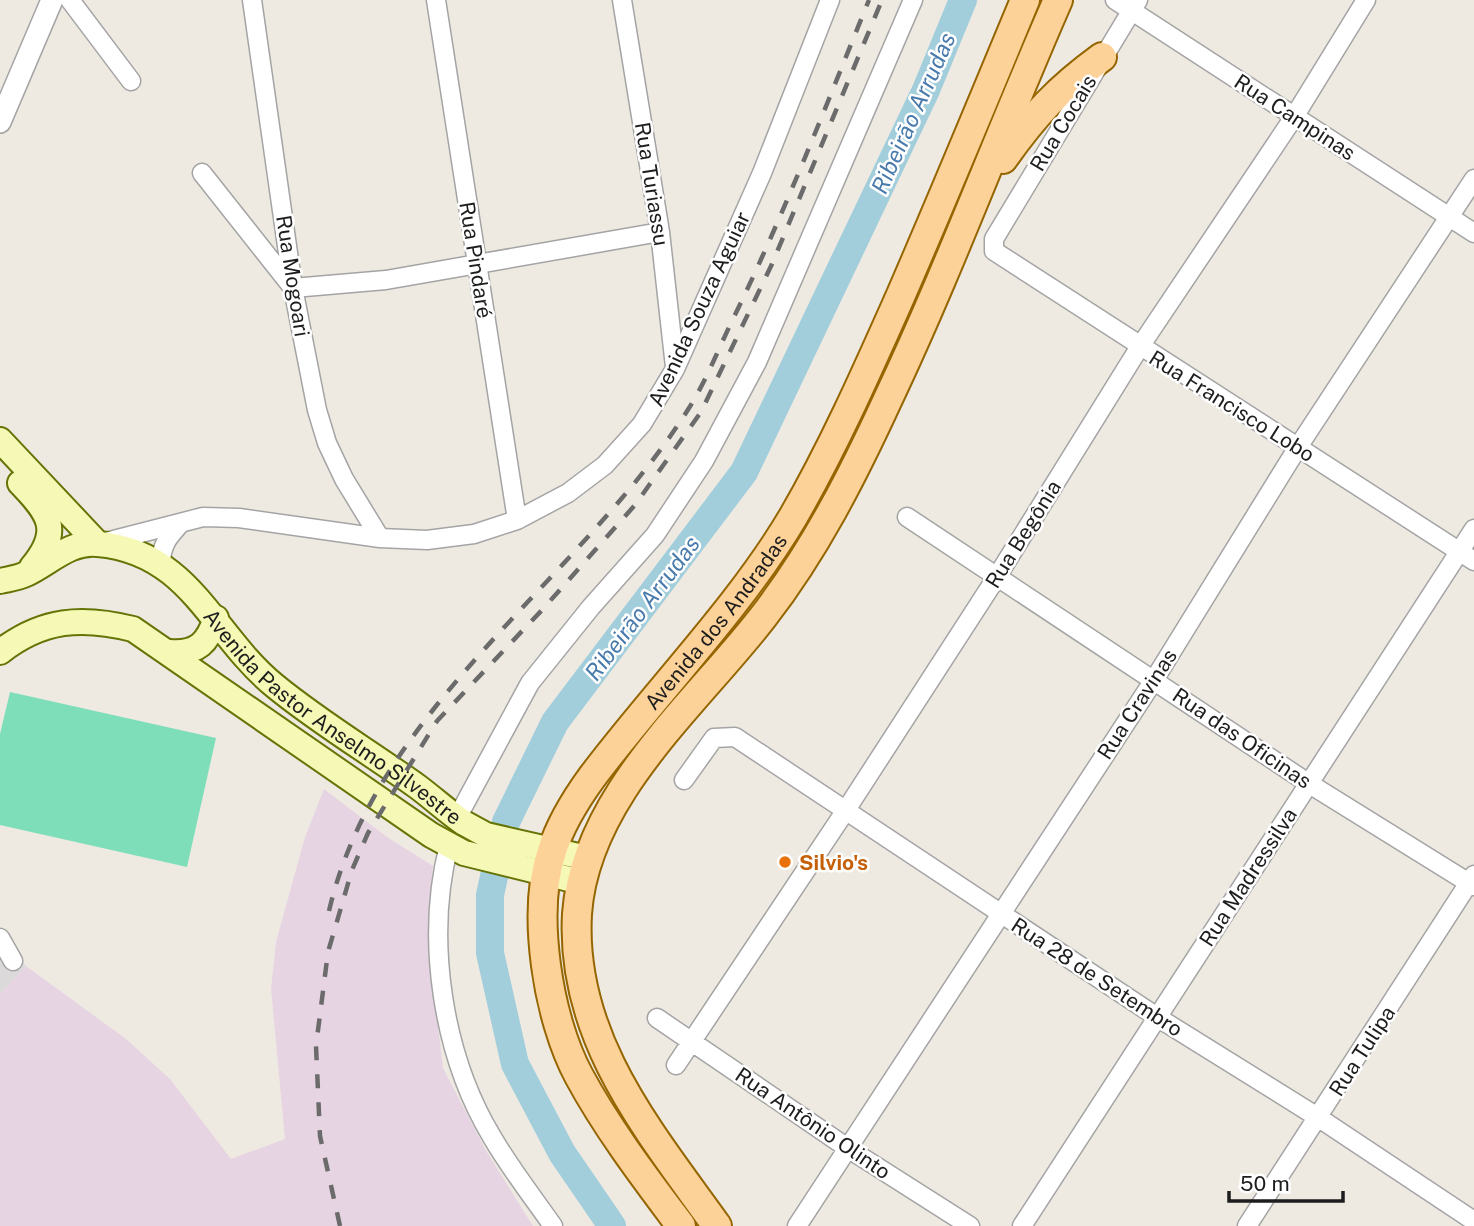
<svg xmlns="http://www.w3.org/2000/svg" width="1474" height="1226" viewBox="0 0 1474 1226" font-family="'Public Sans',sans-serif">
	<style>
		.residential { fill: #dbd9d9 }
		.industrial { fill: #e7d4e3 }
		.pitch { fill: #7fdeba }
		.lines { fill: none; stroke-linecap: round; stroke-linejoin: round }
		.river { stroke: #a2cedc; stroke-width: 28 }
		.minor-casing { stroke: #a4a4a4; stroke-width: 21 }
		.tertiary-casing { stroke: #a4a4a4; stroke-width: 24 }
		.secondary-casing { stroke: #667305; stroke-width: 28 }
		.primary-casing { stroke: #956500; stroke-width: 32 }
		.minor { stroke: #fff; stroke-width: 18 }
		.tertiary { stroke: #fff; stroke-width: 21 }
		.secondary { stroke: #f5f9b5; stroke-width: 24 }
		.primary { stroke: #fcd299; stroke-width: 28 }
		.rail { stroke: #6b6b6b; stroke-width: 4.5; stroke-dasharray: 14 14; stroke-linecap: butt }
		.food-dot { fill: #e8710a; stroke: #fff; stroke-width: 2.5 }
		.labels { text-anchor: middle; dominant-baseline: central; stroke-width: 5; stroke-linejoin: round; paint-order: stroke }
		.street-label { font-size: 21px; fill: #1d1d1d; stroke: #fff }
		.food-label { font-size: 21px; font-weight: bold; fill: #c56008; stroke: #fff; text-anchor: start }
		.water-label { font-size: 23px; font-style: italic; fill: #497aac; stroke: #fff }
	</style>
	<rect width="100%" height="100%" fill="#eeeae2"/>
	<path class="residential" d="M0,938l26,28 -26,28z"/>
	<path class="industrial" d="M324,789l63,48 46,29 -4,86 14,116 42,81 48,77h-533v-232l26,-28 100,73 44,40 61,80 54,-20 -14,-150 5,-47 29,-105z"/>
	<path class="pitch" d="M10,692l206,46 -29,129 -187,-42v-91z"/>
	<g class="lines">
		<path class="river" d="M612,1226l-50,-73 -47,-89 -25,-111v-58l16,-73 49,-100 189,-250 182,-382 37,-90"/>
		<g class="minor-casing">
			<path id="minor" d="M70,0l61,81
				M252,0l41,288 24,122 10,33 17,36 36,59
				M436,0l81,520
				M622,0l38,232 15,135
				M1115,0l359,233
				M1138,0l-144,239v12l480,310
				M202,173l91,115 93,-8 274,-48
				M907,517l401,266 166,103
				M102,543l101,-26 36,1 141,20 47,2 47,-6 43,-14 51,-27 37,-28 37,-41 33,-55 87,-196 68,-173
				M161,564c0,-19 7,-27 20,-41
				M684,780l30,-42 21,-1 422,280 162,101 155,103
				M457,818l73,-135 61,-76 64,-72 49,-74 53,-99 156,-362
				M449,845c-24,93 -7,209 43,292 18,31 40,59 61,89
				M0,938l13,23
				M657,1018l192,131 121,77
				M676,1065l170,-255 152,-235 141,-227 155,-231 72,-117
				M797,1226l357,-546 144,-233 176,-268
				M1022,1226l452,-697
				M1247,1226l227,-351"/>
		</g>
		<g class="tertiary-casing">
			<path id="tertiary" d="M0,122l52,-122"/>
		</g>
		<g class="secondary-casing">
			<g id="secondary">
				<path d="M0,440l98,104"/>
				<path d="M20,483c30,31 42,48 12,84"/>
				<path id="s1" d="M0,581c8,-2 18,-3 26,-7 24,-11 43,-33 72,-30 93,8 114,91 177,142 45,37 96,67 143,101 16,12 30,25 46,36l22,12 101,23"/>
				<path d="M0,652c42,-33 82,-36 133,-23l298,206 33,18 117,29"/>
				<path d="M170,652c28,2 38,-10 46,-34"/>
			</g>
		</g>
		<g class="primary-casing">
			<g id="primary">
				<path d="M1003,159c31,-44 55,-70 99,-102"/>
				<path id="s2" d="M681,1226c-36,-48 -74,-98 -102,-150 -31,-57 -48,-163 -27,-225 8,-26 24,-52 40,-74 64,-85 147,-169 201,-260 41,-71 74,-146 107,-220 43,-99 84,-198 125,-297"/>
				<path d="M717,1226c-68,-95 -147,-188 -140,-312 8,-118 118,-209 186,-297 52,-67 90,-142 125,-218 62,-131 112,-267 170,-399"/>
			</g>
		</g>
		<use href="#minor" class="minor"/>
		<use href="#tertiary" class="tertiary"/>
		<use href="#secondary" class="secondary"/>
		<use href="#primary" class="primary"/>
		<path class="rail" d="M329,911c48,-206 252,-331 360,-503 17,-27 29,-58 43,-87 51,-104 93,-213 137,-321
			M340,1226l-20,-90 -4,-90 12,-94 24,-82 16,-37 69,-112 105,-111 93,-105 66,-93 71,-148 110,-264"/>
	</g>
	<circle class="food-dot" cx="785" cy="862" r="7"/>
	<g class="labels">
		<g class="street-label">
			<text transform="translate(1295 117) rotate(33)">Rua Campinas</text>
			<text transform="translate(1063 123) rotate(-59)">Rua Cocais</text>
			<text transform="translate(652 184) rotate(81)">Rua Turiassu</text>
			<text transform="translate(476 260) rotate(81)">Rua Pindaré</text>
			<text transform="translate(293 276) rotate(81)">Rua Mogoari</text>
			<text transform="translate(699 309) rotate(-65)">Avenida Souza Aguiar</text>
			<text transform="translate(1232 406) rotate(32)">Rua Francisco Lobo</text>
			<text transform="translate(1023 534) rotate(-58)">Rua Begônia</text>
			<text stroke="none"><textPath href="#s2" startOffset="696">Avenida dos Andradas</textPath></text>
			<text transform="translate(1137 704) rotate(-57)">Rua Cravinas</text>
			<text stroke="none"><textPath href="#s1" startOffset="404">Avenida Pastor Anselmo Silvestre</textPath></text>
			<text transform="translate(1242 738) rotate(34)">Rua das Oficinas</text>
			<text transform="translate(1248 877) rotate(-57)">Rua Madressilva</text>
			<text transform="translate(1097 977) rotate(33)">Rua 28 de Setembro</text>
			<text transform="translate(1362 1051) rotate(-57)">Rua Tulipa</text>
			<text transform="translate(813 1123) rotate(34)">Rua Antônio Olinto</text>
		</g>
		<g class="food-label">
			<text x="799" y="862">Silvio's</text>
		</g>
		<g class="water-label">
			<text transform="translate(913 113) rotate(-66)">Ribeirão Arrudas</text>
			<text transform="translate(642 608) rotate(-53)">Ribeirão Arrudas</text>
		</g>
	</g>
	<path d="M1229 1191v10h114v-10" fill="none" stroke="#1d1d1d" stroke-width="3.5"/>
	<text x="1240" y="1191" font-size="21" fill="#1d1d1d" stroke="#ffffff" stroke-width="5" paint-order="stroke">50 m</text>
</svg>
